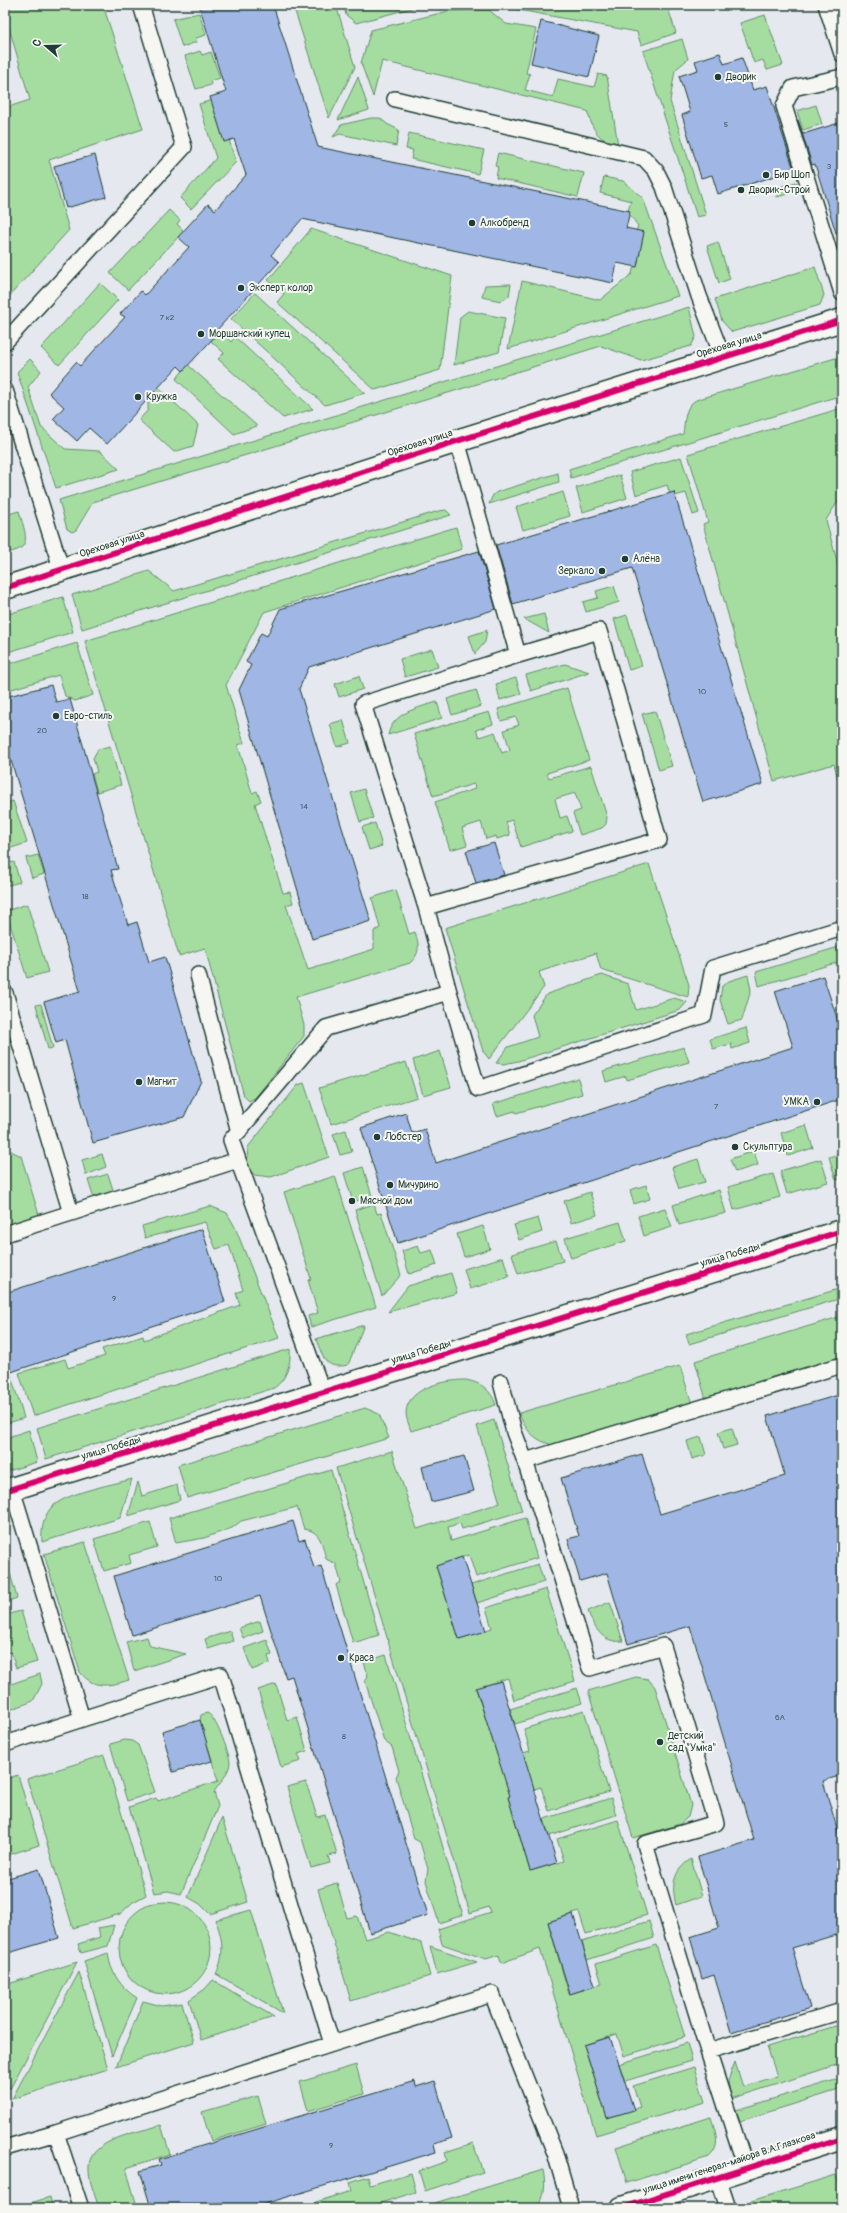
<svg xmlns="http://www.w3.org/2000/svg" width="847" height="2213" viewBox="0 0 847 2213" font-family="Pangolin,sans-serif">
	<style>
		.green { fill: #a5dda1; stroke: #628d6a }
		.building { fill: #a0b7e5; stroke: #1f3d34 }
		.lines { fill: none; stroke-linecap: round; stroke-linejoin: round }
		.service-casing { stroke: #1f3d34; stroke-width: 18 }
		.minor-casing { stroke: #1f3d34; stroke-width: 25 }
		.service { stroke: #f6f6f2; stroke-width: 15 }
		.minor { stroke: #f6f6f2; stroke-width: 22 }
		.cycleway-casing { stroke: #f6f6f2; stroke-width: 8 }
		.cycleway { stroke: #d6006c; stroke-width: 6 }
		.poi-dot { fill: #1f3d34; stroke: #f6f6f2; stroke-width: 1.5 }
		.labels { text-anchor: middle; dominant-baseline: central; stroke-width: 4; stroke-linejoin: round; paint-order: stroke }
		.number-label { font-size: 8px; fill: #3f5c60 }
		.poi-label { font-size: 10px; fill: #1f3d34; stroke: #f6f6f2; text-anchor: start }
		.street-label { font-size: 10px; fill: #1f3d34; stroke: #f6f6f2 }
	</style>
	<rect width="100%" height="100%" fill="#e5e9ef"/>
	<filter id="ink" filterUnits="userSpaceOnUse"><feTurbulence type="fractalNoise" baseFrequency=".025" numOctaves="2"/><feDisplacementMap in="SourceGraphic" scale="8" xChannelSelector="R" yChannelSelector="G"/><feConvolveMatrix kernelMatrix="1 2 1 2 8 2 1 2 1" color-interpolation-filters="sRGB"/></filter>
	<g filter="url(#ink)">
		<path class="green" d="M5,5h98l40,124 -94,31 20,70 -64,71v-193l25,-8 -25,-86z
			M293,5h43l19,62 -26,51z
			M343,5h80l-67,18 -10,-8z
			M505,5h162l9,28 -35,12 -4,-13 -129,-24z
			M489,10l17,14 30,5 -10,44 4,1 -5,16 28,7 5,-18 36,8 4,-13 9,2 11,69c-21,-6 -24,-13 -31,-34l-205,-50 -9,36 -12,-34 10,-33 78,-19z
			M199,13l7,22 -10,3 1,4 -15,5 -9,-28z
			M765,15l18,50 -16,5 -4,-10 -9,3 -14,-40z
			M682,39l6,20 -13,11 -5,31 36,114 -9,2 -54,-166z
			M200,51l2,4 9,-3 9,26 -10,3 1,4 -15,4 -11,-33z
			M358,77l11,33 -31,10z
			M216,99l20,63 -45,47 -11,-11 36,-40 -17,-54z
			M816,105l6,19 -19,6 -6,-19z
			M371,118h9l7,6 12,6 -3,16 -56,-12 -7,3 8,-12z
			M409,133l75,17 -6,24 -67,-15 2,-9 -7,-1z
			M498,153l86,20 -6,24 -82,-19 2,-11 -3,-1z
			M604,177l19,4 20,17 35,98 -170,53 14,-68 78,19 32,-26 10,-41 -6,-2 2,-5 -7,-10 -4,-2 4,-13 -31,-8z
			M796,182l3,9 -22,6 -2,-9z
			M169,210l11,10 -3,4 7,7 -56,59 -18,-17z
			M311,229l141,47 -12,94 -65,20 -98,-88 7,-8 -16,-14z
			M718,242l12,37 -11,4 -12,-37z
			M815,267l9,28 -4,10 -88,27 -10,-11 -7,-22z
			M100,283l18,17 -59,65 -18,-17z
			M511,284l-2,12 -8,5 -19,-4 3,-12z
			M255,293l110,100 -40,12 -94,-86z
			M689,307l7,30 -5,9 -50,14 -40,-14 -508,156 -17,28 -4,2 -5,-3 -8,-29z
			M468,311l37,7 -6,34 -45,13 6,-48z
			M220,331l11,11 4,-5 78,72 -30,9 -65,-59 6,-6 -13,-12z
			M842,356v39l-271,83 -2,-9 114,-35c2,-12 1,-28 13,-34z
			M30,359l11,12 -13,16 13,40 24,22 35,2 19,18 -63,19 -39,-116z
			M188,365l69,61 -23,8 -58,-55z
			M158,387l40,38 -5,21 -19,6 -35,-32 9,-10v-12z
			M842,408v87l-16,25 16,60v214l-8,-30 -60,17 -71,-257 5,-2 -20,-68z
			M681,457l18,56 -6,2 -7,-22 -15,4 -4,-12 -31,10 -6,-23z
			M558,473l1,9 -70,22 4,-9 4,-3z
			M620,475l7,23 -44,14 -7,-24z
			M563,492l7,24 -47,14 -7,-23z
			M446,510l5,5 -369,114 -10,-34 77,-24 25,20 265,-80z
			M19,511c2,10 12,29 2,37 -4,3 -12,4 -16,6v-39z
			M456,527l6,22 -198,63 -38,73 18,58 -6,2 14,48 5,-2 4,10 -6,3 28,89 7,-1 3,11 -7,2 22,65 66,-21v-18l6,-3 -8,-30 24,-8 13,44 6,-2c4,12 6,21 -5,31l-114,34 8,28v11l-49,62 -6,3 -5,-5 -39,-148 -26,8 -94,-315z
			M614,586l5,16 -33,10 -3,-10 15,-4 -2,-7z
			M63,597l10,35 -68,21v-38z
			M544,614l5,19 -25,-14z
			M627,615l15,51 -13,4 -15,-51z
			M487,630l-2,12 -10,12 -6,-18z
			M77,643l16,52 -18,6 -10,-5 -6,-21 -54,16v-26z
			M432,649l6,18 -33,10 -5,-18z
			M565,664l24,8 -58,19 -5,-16z
			M359,676l4,13 -24,8 -4,-13z
			M516,678l5,16 -21,6 -4,-16z
			M567,688l22,72 -42,13 2,5 42,-12 16,51 -1,7 -4,4 -22,7 -7,-22 8,-3 -6,-17 -20,6 5,19 7,-2 5,15 -51,16 -9,-27 -6,2 4,13 -13,4 -1,-3 -10,3 -5,-17 -19,6 5,17 -17,5 -15,-48 40,-13 -1,-5 -41,12 -19,-62 75,-22 4,12 -17,6 3,7 16,-5 7,21 8,-3 -6,-20 15,-5 -3,-8 -15,4 -3,-12z
			M476,690l5,16 -29,9 -5,-16z
			M437,702l5,16 -54,17c5,-23 30,-27 49,-33z
			M655,711l17,55 -13,4 -17,-56z
			M343,720l7,23 -13,4 -7,-23z
			M110,746l11,39 -24,7 -5,-18 5,-2 -4,-14 5,-9z
			M364,789l9,29 -13,4 -9,-29z
			M13,801l14,42 -22,7v-46z
			M375,823l7,23 -13,4 -7,-23z
			M38,855l6,19 -12,4 -6,-20z
			M14,862l6,20 -15,4v-22z
			M649,864l40,121 -1,12 -87,-27 -5,-17 -57,19 5,15 -55,72 -6,-8 -38,-123z
			M27,904l21,68 -21,6 -21,-67z
			M842,946v15l-83,25 -3,-14z
			M602,975l26,9 8,26 38,-12 13,4 -7,8 -162,51 -14,3 -8,-1 12,-16 30,-10 -6,-22 15,-21z
			M748,975l3,15 -9,30 -14,4 -8,-24 2,-14 7,-5z
			M41,1004l12,44 -5,1 -12,-44z
			M746,1028l4,15 -18,6 -1,-5 -18,5 -3,-10z
			M684,1047l5,15 -62,18 -1,-4 -20,6 -3,-11z
			M440,1051l11,36 -28,8 -10,-35z
			M406,1062l11,35 -86,27 -12,-36z
			M578,1078l4,16 -66,19 -1,-2 -18,5 -4,-12z
			M304,1083l25,74 -58,20 -17,-2 -5,-6 -2,-7 1,-15 50,-62z
			M806,1125l7,23 -25,8 -7,-23z
			M346,1130l6,22 -12,3 -7,-21z
			M5,1148l16,8 18,59 -34,10z
			M754,1151l4,14 -23,7 -5,-13z
			M842,1153v25l-6,2 -7,-23z
			M102,1154l4,13 -20,8 -4,-15z
			M698,1159l7,23 -26,7 -7,-22z
			M821,1159l7,23 -41,12 -7,-23z
			M363,1167l9,29 -19,6 -9,-29z
			M108,1174l6,19 -20,6 -6,-19z
			M773,1174l7,23 -46,13 -6,-23z
			M335,1176l41,131 -65,20 -3,-11 10,-3 -10,-33 3,-1 -27,-87z
			M646,1185l4,14 -16,5 -4,-14z
			M719,1190l7,23 -47,12 -6,-20z
			M590,1192l7,23 -26,8 -7,-22z
			M374,1204l3,10 4,-1 20,62 -19,21 -27,-86z
			M210,1206l17,7 8,14 44,111 -246,78 -14,-43 46,-14 3,9 37,-12 -3,-7 41,-13 1,4 96,-35 -4,-12 7,-3 -14,-45 -13,4 -11,-27 -60,16 -3,-12z
			M665,1208l7,19 -28,9 -6,-20z
			M538,1218l4,14 -23,8 -5,-15z
			M620,1222l6,19 -55,17 -6,-20z
			M483,1226l7,23 -26,8 -7,-23z
			M556,1241l7,20 -45,13 -6,-20z
			M418,1246l3,7 11,-3 5,15 -28,9 -7,-23z
			M503,1257l6,20 -39,12 -6,-20z
			M451,1273l6,20 -69,19 20,-26z
			M842,1288v10l-153,46 -3,-10z
			M842,1316v45l-135,42 -12,-42z
			M364,1325l-16,40c-23,5 -25,-8 -32,-26z
			M290,1349c1,15 -3,30 -16,39l-228,71 -9,-31z
			M680,1366l13,41 -141,38c-17,-5 -27,-14 -33,-32z
			M11,1376l13,42 -19,6v-46z
			M466,1380c16,3 25,10 30,25l-85,26c-2,-6 -5,-13 -5,-18 1,-26 40,-33 60,-33z
			M365,1408l14,6 10,24 -202,60 -9,-33z
			M494,1420l28,91 -60,18 -2,-6 -12,4 3,14 74,-23 12,40 -61,19 -7,-22 -33,11 23,73 33,-11 -6,-20 60,-19 29,92 -61,19 -6,-22 -32,11 23,71 31,-9 -6,-22 60,-19 25,82 -60,19 -8,-24 -33,10 22,74 34,-10 -7,-22 61,-19 29,95 -61,19 -7,-22 -31,10 21,72 33,-10 -6,-20 60,-19 29,92 -61,19 -7,-22 -33,11 23,73 33,-11 -7,-21 61,-19 11,35 -109,33 -56,-186 -39,14 -2,-8 -13,4 -44,-15 -4,-15 53,-17 -2,-5 -19,6 -134,-445 56,-17 25,78 83,-26 -23,-77z
			M732,1428l5,17 -14,4 -5,-17z
			M29,1430l8,32 -32,10v-34z
			M701,1437l5,18 -14,4 -5,-18z
			M331,1470l48,165 -26,8 -17,-58 5,-3 -5,-18 -10,-5c-4,-15 -5,-28 -22,-30l-7,-22 -56,14 -9,7 -28,10 -28,5 -7,-25z
			M132,1479l-12,39 -78,24c-1,-11 1,-24 8,-33 13,-16 61,-24 82,-30z
			M138,1482l4,14 35,-11 3,15 -52,16z
			M150,1522l7,25 -28,8 2,8 -27,8 -10,-32z
			M85,1542l44,138c-19,6 -35,10 -49,-8l-36,-118z
			M538,1564l6,18 -67,21 -6,-18z
			M8,1566l9,32 -12,4v-35z
			M610,1602l13,39c-20,3 -30,-14 -35,-30z
			M21,1611l16,51 -21,6 -5,-16 -6,1v-38z
			M260,1621l3,10 -20,7 -4,-10z
			M230,1631l3,10 -25,8 -3,-10z
			M147,1637l3,9 36,8 -52,17 -8,-29z
			M267,1640l5,15 -4,1 2,7 -18,7 -8,-22z
			M386,1655l77,260 -24,8 -13,-42 2,-12 -8,-27 -6,-3 -18,-62 3,-6 -7,-24 -8,-6 -19,-60 3,-5 -4,-14z
			M40,1674l2,10 -9,17 -28,11v-26z
			M636,1677l12,2 7,8 36,118 -3,12 -8,7 -47,14 -45,-147z
			M276,1684l11,36 10,-3 10,34 -9,3 3,7 -20,6 -23,-77z
			M577,1688l5,15 -67,21 -5,-15z
			M207,1713c8,2 22,39 23,49 0,10 -11,22 -16,30l4,14 -37,88 -13,-3 -14,2 -25,-86 27,-9 2,3 60,-20 -18,-60 1,-6z
			M125,1740l7,1 6,4 17,47 -28,9 -17,-57z
			M104,1755l42,140 -13,7 -13,12 -47,14 -46,-149z
			M18,1775l21,70 -34,11v-77z
			M306,1782l11,35 8,-2 12,39 -9,2 2,7 -19,5 -24,-81z
			M611,1798l5,17 -67,21 -5,-17z
			M222,1818l26,84 -38,12 -10,-10 -12,-7z
			M691,1859l11,37 -26,9c-5,-20 -3,-34 15,-46z
			M337,1883l10,35 10,-2 8,23 24,-7 32,11 9,33 -79,25 -33,-112z
			M119 1948a46 46 0 1 1 92 0a46 46 0 1 1-92 0Z
			M251,1910l32,103 -67,-39c9,-18 7,-37 -1,-54z
			M649,1921l5,17 -67,22 -5,-18z
			M114,1925l-6,21 -27,7 -3,-9 22,-7 -2,-9z
			M430,1946l47,16 -40,12z
			M108,1953c2,19 13,35 29,45l-25,58 -28,-95z
			M77,1962l-67,127 -5,-15v-89z
			M79,1972l29,97 -96,30z
			M213,1980l61,37 -73,23 -12,-40 16,-11z
			M143,2001l19,5 20,-3 12,39 -78,25z
			M842,2024v39l-111,36 -3,-18 7,-19 8,25 34,-11 -10,-29z
			M687,2043l5,18 -67,20 -6,-17z
			M356,2065l8,29 -56,17 -8,-29z
			M842,2078v11l-102,32 -4,-11z
			M258,2096l8,28 -55,17 -9,-29z
			M711,2117c4,14 11,29 -2,40l-82,26 -11,-36z
			M161,2125l9,29 -44,14 11,38 5,-1 1,3h-44c-4,-13 -11,-28 -10,-42 1,-27 51,-34 72,-41z
			M473,2143l10,29 -58,19 -6,-20 28,-10 -2,-9z
			M543,2170c3,14 2,26 -5,38h-109l-1,-3z
			M411,2173l5,19 -52,16h-68l56,-17 -2,-9 18,-6 2,9z
			M836,2175l6,17v16h-94l3,-7z
			M50,2197l3,11h-25l-1,-4z"/>
		<path class="building" d="M199,5h74l45,142 312,64 -4,17 18,4 -7,35 -20,-4 -4,20 -311,-64 -31,36 8,7 -63,69 2,2 -35,38 -5,-5 -71,78 -18,-16 -12,13 -24,-22 11,-12 -15,-14 27,-31 4,4 45,-49 -5,-3 21,-23 4,4 44,-48 -11,-10 30,-33 7,6 31,-35 -12,-36 -10,3 -14,-45 16,-5z
			M541,21l58,15 -10,41 -58,-14z
			M720,53l4,11 18,-6 11,32 14,-4 27,84 -76,24 -6,-19 -11,3 -19,-63 8,-3 -11,-36 19,-6 -3,-9z
			M798,120l5,14 39,-12v110l-6,1 -21,-69 -3,1z
			M95,155l11,42 -40,11 -12,-42z
			M674,492l89,292 -60,18 -71,-234 -119,36 -17,-59z
			M479,551l17,58 -187,58 -10,22 72,232 -59,18 -73,-249 12,-25 -5,-3 15,-29 6,3 13,-27z
			M51,685l5,17 14,-3 48,170 -7,1 17,55 9,-3 12,40 16,-5 36,124 -17,36 -91,26 -28,-103 -9,3 -12,-41 36,-11 -70,-234 -5,2v-62z
			M494,843l10,32 -28,8 -10,-32z
			M823,976l19,57v66l-444,144 -37,-115 45,-15 6,20 13,-4 11,34 357,-116 -18,-56z
			M202,1229l23,73 -220,72v-81z
			M842,1394v381l-19,6 19,64v88l-50,15 18,60 -79,24 -17,-57 -12,4 -12,-42 29,-9 -21,-71 56,-17 -64,-214 -62,18 -21,-71 -27,8 -12,-42 11,-3 -18,-58 81,-24 18,60 125,-38 -18,-60z
			M464,1456l10,35 -43,11 -9,-35z
			M293,1521l6,20 6,-2 9,29 7,-2 107,349 -58,18 -78,-257 -6,2 -26,-82 -128,39 -18,-59z
			M462,1557l24,74 -27,8 -23,-73z
			M501,1681l56,182 -27,8 -22,-74 2,-1 -34,-108z
			M200,1720l12,41 -39,11 -11,-41z
			M39,1869l20,69 -54,16v-75z
			M573,1914l22,72 -25,8 -22,-72z
			M610,2037l24,73 -27,8 -23,-73z
			M415,2081l1,6 19,-6 11,38 6,19 -18,6 2,8 -185,56h-100l-11,-37 21,-6 -2,-6z"/>
		<g class="lines">
			<g class="service-casing">
				<path id="service" d="M826,5l16,49
					M842,77l-49,11 -9,18 58,187
					M395,99l249,59 12,13 8,16 35,109 24,62
					M5,342l179,-195 -43,-142
					M5,390l57,181
					M457,441l61,214 81,-24 60,209 -233,67 -63,-203 155,-49
					M198,975l41,157
					M449,992l29,97 226,-74 9,-47 129,-40
					M5,993l66,220 167,-53 85,233
					M238,1160l-7,-20 95,-112 123,-36 -23,-85
					M5,1234l66,-21
					M842,1365l-317,96 65,207 73,-22 53,177 -71,21 63,207 134,-40
					M501,1382l13,50 11,29
					M5,1744l77,-25 -70,-230
					M332,2044l160,-50 63,159 16,55
					M708,2051l38,117
					M56,2133l276,-89 -111,-369 -139,44
					M5,2148l51,-15 25,75
					M718,2178l10,30"/>
			</g>
			<g class="minor-casing">
				<path id="minor" d="M5,588l452,-147 385,-121
					M5,1491l837,-260
					M622,2208l220,-70"/>
			</g>
			<use href="#service" class="service"/>
			<use href="#minor" class="minor"/>
			<g class="cycleway-casing">
				<path id="cycleway" d="M5,588l452,-147 385,-121
					M5,1491l837,-260
					M622,2208l220,-70"/>
			</g>
			<use href="#cycleway" class="cycleway"/>
		</g>
	</g>
	<g class="poi-dot">
		<circle cx="718" cy="77" r="4"/>
		<circle cx="766" cy="175" r="4"/>
		<circle cx="741" cy="190" r="4"/>
		<circle cx="472" cy="223" r="4"/>
		<circle cx="241" cy="288" r="4"/>
		<circle cx="201" cy="334" r="4"/>
		<circle cx="138" cy="397" r="4"/>
		<circle cx="625" cy="559" r="4"/>
		<circle cx="602" cy="571" r="4"/>
		<circle cx="56" cy="716" r="4"/>
		<circle cx="139" cy="1082" r="4"/>
		<circle cx="817" cy="1102" r="4"/>
		<circle cx="377" cy="1137" r="4"/>
		<circle cx="735" cy="1147" r="4"/>
		<circle cx="390" cy="1185" r="4"/>
		<circle cx="352" cy="1201" r="4"/>
		<circle cx="341" cy="1658" r="4"/>
		<circle cx="660" cy="1742" r="4"/>
	</g>
	<g class="labels">
		<g class="number-label">
			<text x="726" y="124">5</text>
			<text x="829" y="166">3</text>
			<text x="167" y="317">7 к2</text>
			<text x="702" y="691">10</text>
			<text x="42" y="730">20</text>
			<text x="304" y="806">14</text>
			<text x="85" y="896">18</text>
			<text x="716" y="1106">7</text>
			<text x="114" y="1298">9</text>
			<text x="218" y="1578">10</text>
			<text x="780" y="1717">6А</text>
			<text x="344" y="1736">8</text>
			<text x="331" y="2145">9</text>
		</g>
		<g class="poi-label">
			<text x="726" y="77">Дворик</text>
			<text x="774" y="175">Бир Шоп</text>
			<text x="749" y="190">Дворик-Строй</text>
			<text x="480" y="223">Алкобренд</text>
			<text x="249" y="288">Эксперт колор</text>
			<text x="209" y="334">Моршанский купец</text>
			<text x="146" y="397">Кружка</text>
			<text x="633" y="559">Алёна</text>
			<text x="594" y="571" text-anchor="end">Зеркало</text>
			<text x="64" y="716">Евро-стиль</text>
			<text x="147" y="1082">Магнит</text>
			<text x="809" y="1102" text-anchor="end">УМКА</text>
			<text x="385" y="1137">Лобстер</text>
			<text x="743" y="1147">Скульптура</text>
			<text x="398" y="1185">Мичурино</text>
			<text x="360" y="1201">Мясной дом</text>
			<text x="349" y="1658">Краса</text>
			<text x="668" y="1736">Детский<tspan x="668" dy="12">сад "Умка"</tspan></text>
		</g>
		<g class="street-label">
			<text transform="translate(729 345) rotate(-17)">Ореховая улица</text>
			<text transform="translate(420 443) rotate(-18)">Ореховая улица</text>
			<text transform="translate(112 544) rotate(-18)">Ореховая улица</text>
			<text transform="translate(730 1255) rotate(-17)">улица Победы</text>
			<text transform="translate(421 1352) rotate(-17)">улица Победы</text>
			<text transform="translate(111 1448) rotate(-17)">улица Победы</text>
			<text transform="translate(729 2163) rotate(-18)">улица имени генерал-майора В.А.Глазкова</text>
		</g>
	</g>
	<rect width="847" height="2213" fill="none" stroke="#f6f6f2" stroke-width="20"/>
	<rect x="10" y="10" width="827" height="2193" fill="none" stroke="#1f3d34" stroke-width="1.5" filter="url(#ink)"/>
	<g transform="translate(46 46) rotate(290)" stroke="#f6f6f2" stroke-width="3" paint-order="stroke">
	<path d="M0-3L7 15L0 10L-7 15Z" fill="#1f3d34"/>
	<text y="-6" font-size="11" font-weight="bold" text-anchor="middle" fill="#1f3d34">С</text>
	</g>
</svg>
